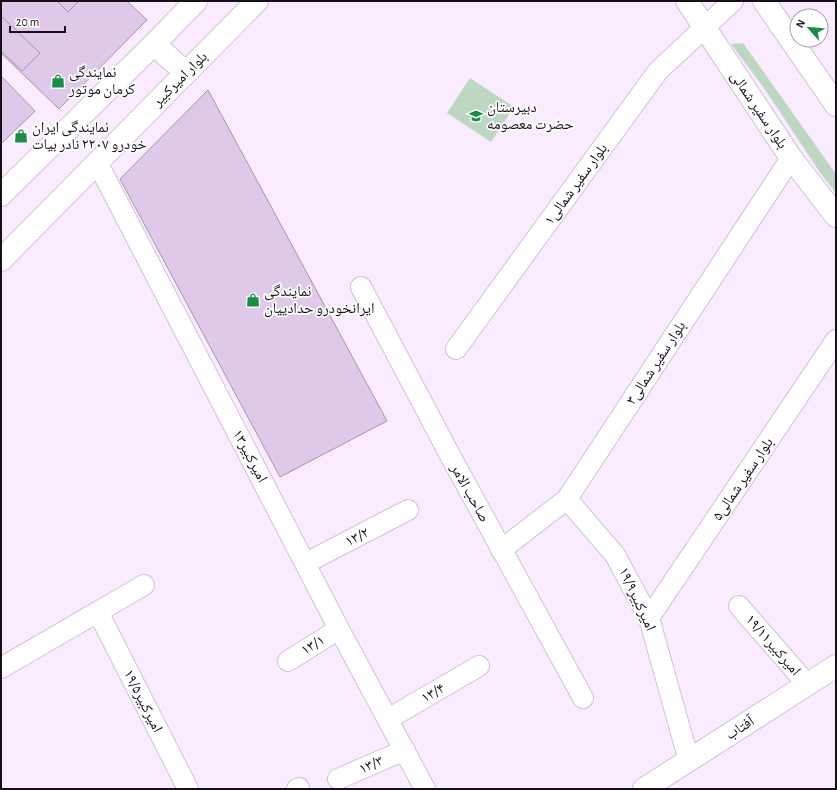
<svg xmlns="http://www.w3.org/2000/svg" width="837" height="790" viewBox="0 0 837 790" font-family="'Alegreya Sans','Noto Naskh Arabic',sans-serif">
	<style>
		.green { fill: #bdd7c2 }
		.building { fill: #decae8; stroke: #a793b0 }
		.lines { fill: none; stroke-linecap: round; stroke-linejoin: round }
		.minor-casing { stroke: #d4bfdd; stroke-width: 22 }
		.tertiary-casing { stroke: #d4bfdd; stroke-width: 24 }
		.secondary-casing { stroke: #d4bfdd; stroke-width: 24 }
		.primary-casing { stroke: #d4bfdd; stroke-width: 24 }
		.minor { stroke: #fff; stroke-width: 20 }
		.tertiary { stroke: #fff; stroke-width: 22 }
		.secondary { stroke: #fff; stroke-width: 22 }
		.primary { stroke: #fff; stroke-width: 22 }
		.labels { text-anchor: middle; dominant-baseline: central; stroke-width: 3.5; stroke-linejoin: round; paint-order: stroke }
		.poi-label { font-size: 15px; fill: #160f1a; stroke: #fff; text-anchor: start }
		.street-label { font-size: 15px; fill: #160f1a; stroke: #fff }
	</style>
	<rect width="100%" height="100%" fill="#f9ecff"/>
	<path class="green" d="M743,43l93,131v19l-15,-19 -57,-86 -33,-44z
		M470,78l44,29 -23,35 -44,-29z"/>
	<path class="building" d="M1,1h126l20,19 -88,89 -58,-56z
		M57,1h22l-11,11z
		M1,16l39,37 -18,18 -21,-20z
		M1,76l34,35 -34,33z
		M208,90l179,331 -107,56 -160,-298z"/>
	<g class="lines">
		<g class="minor-casing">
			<path id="minor" d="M97,162l242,467 86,160
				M361,287l91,172 131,239
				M456,349l202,-278 75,-70
				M567,499l48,56 34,63 40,143
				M501,550l66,-51 224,-341
				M306,563l102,-53
				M739,606l68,78
				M98,612l90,177
				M649,618l187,-278
				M288,661l51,-32
				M1,668l143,-83
				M388,719l91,-53
				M338,779l67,-29
				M297,789l2,-1"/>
		</g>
		<g class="tertiary-casing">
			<path id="tertiary" d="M644,789l192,-123"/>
		</g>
		<g class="secondary-casing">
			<path id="secondary" d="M687,1l104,157 45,58
				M764,1l72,104"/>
		</g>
		<g class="primary-casing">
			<path id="primary" d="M154,44l32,29
				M1,195l153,-151 42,-43
				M1,260l256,-259"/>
		</g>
		<use href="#minor" class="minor"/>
		<use href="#tertiary" class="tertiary"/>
		<use href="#secondary" class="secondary"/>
		<use href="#primary" class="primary"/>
	</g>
	<defs>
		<g id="shop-bare" transform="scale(1.08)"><path d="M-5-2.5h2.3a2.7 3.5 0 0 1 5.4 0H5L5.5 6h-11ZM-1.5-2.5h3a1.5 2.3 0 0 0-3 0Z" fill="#188d47" stroke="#fff" stroke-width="2.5" paint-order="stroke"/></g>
		<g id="school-bare" transform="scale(1.08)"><path d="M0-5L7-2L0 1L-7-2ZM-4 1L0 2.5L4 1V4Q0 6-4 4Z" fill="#188d47" stroke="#fff" stroke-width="2.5" paint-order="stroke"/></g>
	</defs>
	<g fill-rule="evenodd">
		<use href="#shop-bare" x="58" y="81"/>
		<use href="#school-bare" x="476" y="116"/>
		<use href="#shop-bare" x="21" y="136"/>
		<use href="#shop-bare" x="253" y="300"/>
	</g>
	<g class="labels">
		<g class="poi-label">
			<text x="69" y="72">نمایندگی<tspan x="69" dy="17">کرمان موتور</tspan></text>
			<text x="487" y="107">دبیرستان<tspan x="487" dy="17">حضرت معصومه</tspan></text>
			<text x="32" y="127">نمایندگی ایران<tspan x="32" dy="17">خودرو ۲۲۰۷ نادر بیات</tspan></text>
			<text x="264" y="291">نمایندگی<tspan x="264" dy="17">ایرانخودرو حدادییان</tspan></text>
		</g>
		<g class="street-label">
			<text transform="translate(180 79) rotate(-45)">بلوار امیرکبیر</text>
			<text transform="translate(759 110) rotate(56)">بلوار سفیر شمالی</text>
			<text transform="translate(576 184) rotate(-54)">بلوار سفیر شمالی۱</text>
			<text transform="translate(656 363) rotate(-57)">بلوار سفیر شمالی۳</text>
			<text transform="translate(250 456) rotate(62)">امیرکبیر۱۳</text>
			<text transform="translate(743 479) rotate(-56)">بلوار سفیر شمالی۵</text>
			<text transform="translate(470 493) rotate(61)">صاحب الامر</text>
			<text transform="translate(357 537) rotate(-27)">۱۳/۲</text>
			<text transform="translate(637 599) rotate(65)">امیرکبیر۱۹/۹</text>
			<text transform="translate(313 645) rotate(-31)">۱۳/۱</text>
			<text transform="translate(773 645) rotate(49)">امیرکبیر۱۹/۱۱</text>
			<text transform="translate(433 693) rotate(-30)">۱۳/۴</text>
			<text transform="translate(143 701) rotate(63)">امیرکبیر۱۹/۵</text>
			<text transform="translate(740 728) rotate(-33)">آفتاب</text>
			<text transform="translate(371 765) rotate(-24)">۱۳/۳</text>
		</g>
	</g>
	<rect width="837" height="790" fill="none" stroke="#160f1a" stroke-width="4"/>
	<g transform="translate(809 28) rotate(297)"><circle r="19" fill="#ffffff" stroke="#a29fa3"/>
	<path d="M0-3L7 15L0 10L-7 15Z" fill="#188d47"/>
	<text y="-6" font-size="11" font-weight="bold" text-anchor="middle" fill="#160f1a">N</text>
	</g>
	<path d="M10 26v6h55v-6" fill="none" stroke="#160f1a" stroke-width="2"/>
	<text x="16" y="26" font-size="12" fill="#160f1a" stroke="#ffffff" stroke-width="3" paint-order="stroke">20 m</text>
</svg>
